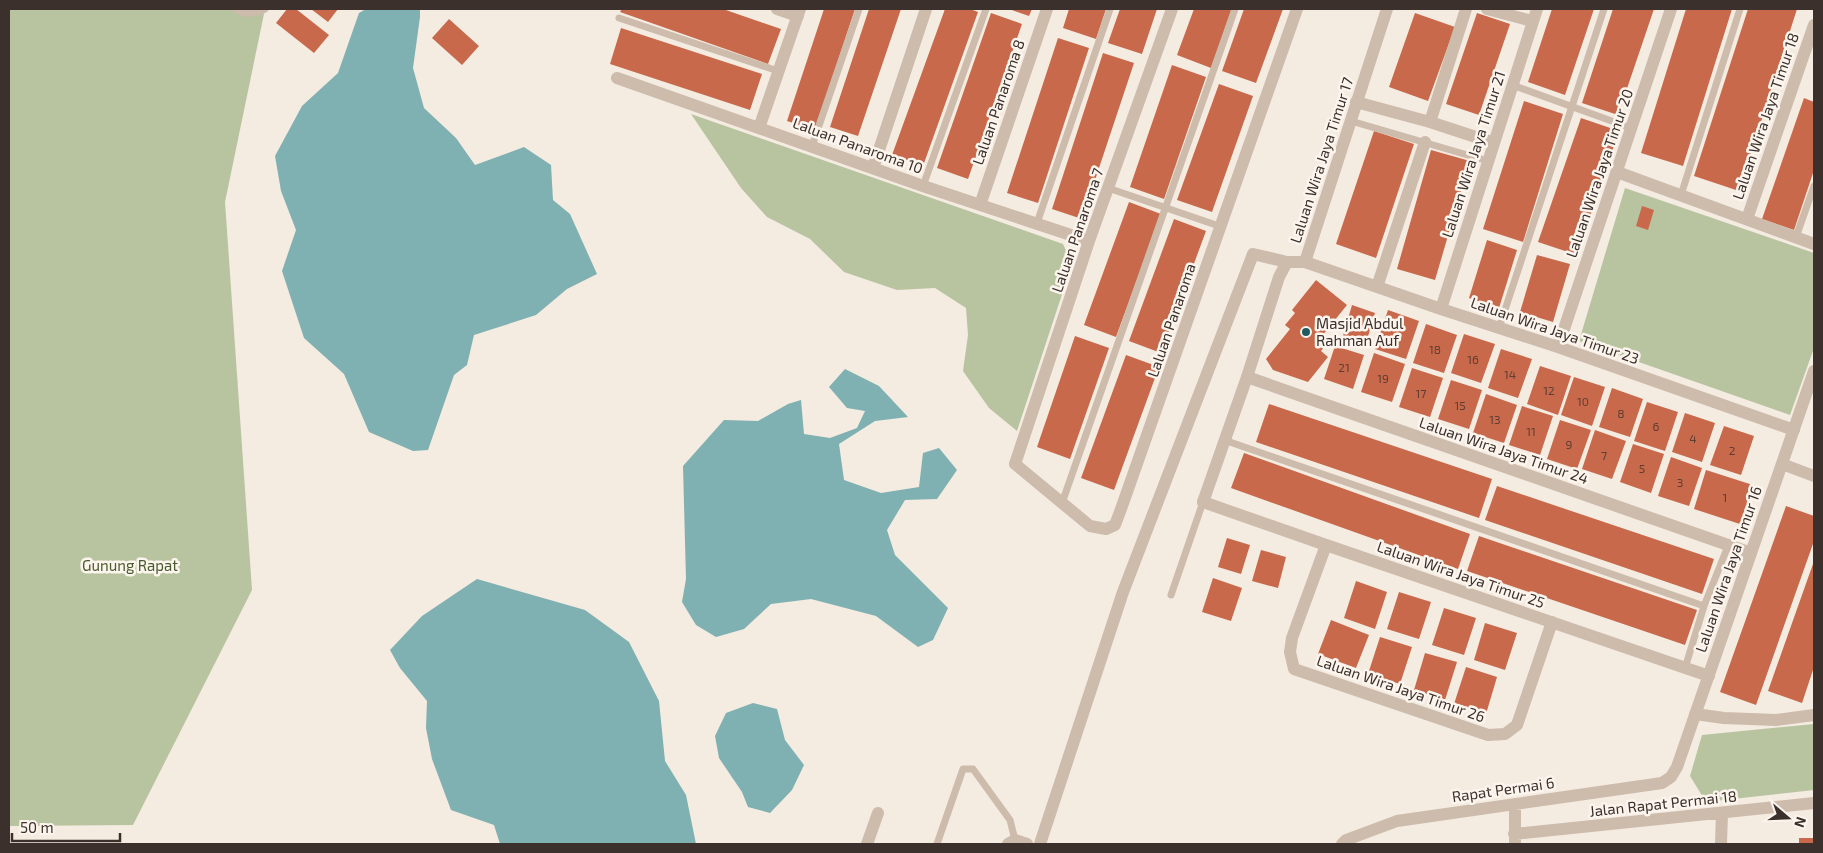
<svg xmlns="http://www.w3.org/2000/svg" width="1823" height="853" viewBox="0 0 1823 853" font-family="'Exo 2',sans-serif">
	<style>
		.green { fill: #b8c4a0 }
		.water { fill: #7fb0b2 }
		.building { fill: #c8694b }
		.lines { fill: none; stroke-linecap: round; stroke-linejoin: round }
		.service { stroke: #cdbbac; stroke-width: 7 }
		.minor { stroke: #cdbbac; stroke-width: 12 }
		.tertiary { stroke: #cdbbac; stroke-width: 12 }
		.poi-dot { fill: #1f5a5e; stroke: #fbf5ee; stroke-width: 2 }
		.labels { text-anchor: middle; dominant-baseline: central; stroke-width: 5; stroke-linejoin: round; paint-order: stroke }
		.number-label { font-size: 12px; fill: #5e3e33 }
		.street-label { font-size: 15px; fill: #3b302b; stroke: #fbf5ee }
		.poi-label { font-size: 15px; fill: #3b302b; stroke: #fbf5ee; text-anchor: start }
		.park-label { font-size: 15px; fill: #4a5a2e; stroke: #fbf5ee }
	</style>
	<rect width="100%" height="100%" fill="#f4ebe1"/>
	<path class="green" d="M9,9h256l-40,193 27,388 -119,235 -124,1z
		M691,114l372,130 9,20 -55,167 -28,-23 -26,-37 5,-36 -2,-27 -31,-20 -38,2 -53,-18 -34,-33 -43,-22 -26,-29z
		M1625,188l189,65v95l-24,67 -211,-74z
		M1814,724v66l-108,12 -16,-26 12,-41z"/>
	<path class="water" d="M366,9h54v8l-7,51 11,40 32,30 19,27 49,-18 27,18 2,35 17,14 27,60 -30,15 -31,26 -62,20 -7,30 -13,10 -26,75 -15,1 -44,-19 -25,-58 -40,-36 -22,-67 14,-41 -15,-39 -6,-35 27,-50 36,-33 21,-60z
		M845,369l34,17 29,31 -33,4 -36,23 5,36 37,13 38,-6 4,-34 16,-5 18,22 -20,29 -32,1 -18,30 8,25 53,53 -15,32 -15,7 -42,-31 -65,-17 -40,5 -27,25 -28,8 -20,-12 -14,-23 4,-23 -3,-113 41,-46 34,1 30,-17 13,-4 3,34 26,4 27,-10 8,-17 -18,-3 -18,-21z
		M477,579l108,31 44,32 30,59 6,60 21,34 10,49h-196l-6,-19 -43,-15 -19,-51 -6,-31 1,-27 -27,-33 -10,-18 32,-34z
		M753,703l24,6 8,31 19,25 -12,25 -22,23 -22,-6 -6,-15 -23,-34 -4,-22 11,-23z"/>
	<path class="building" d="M287,9h9l33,26 -15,18 -38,-30z
		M311,9h27l-10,13z
		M622,9h101l58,20 -13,35 -148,-52z
		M824,9h31l-40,121 -28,-9z
		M869,9h32l-43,127 -28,-9z
		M945,9h25l8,3 -55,154 -31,-11z
		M1009,9h23l-3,7z
		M1069,9h37l-10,30 -33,-11z
		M1120,9h37l-15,45 -34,-11z
		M1194,9h38l-21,59 -34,-13z
		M1244,9h39l-27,74 -34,-12z
		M1552,9h42l-29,86 -37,-13z
		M1613,9h41l-36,106 -36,-12z
		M1686,9h46l-49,157 -42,-13z
		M1748,9h49l-58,182 -45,-15z
		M991,13l31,11 -54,155 -31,-11z
		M1415,13l40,14 -27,74 -39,-14z
		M1477,13l33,11 -31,91 -33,-11z
		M449,19l30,27 -17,19 -30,-27z
		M621,28l141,46 -12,36 -140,-46z
		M1058,38l31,10 -51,155 -31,-10z
		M1103,53l31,10 -52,156 -30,-10z
		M1172,65l34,12 -42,122 -34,-12z
		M1219,84l34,12 -41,116 -35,-12z
		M1804,98l10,4v68l-20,60 -32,-11z
		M1524,101l39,13 -40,128 -40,-13z
		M1581,118l38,13 -42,124 -39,-13z
		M1374,131l40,13 -38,114 -40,-14z
		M1431,150l39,11 -35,119 -38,-11z
		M1129,202l32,12 -45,123 -32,-12z
		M1642,206l12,4 -6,20 -12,-4z
		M1174,219l32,12 -45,122 -32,-12z
		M1487,240l30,10 -18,58 -30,-10z
		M1537,255l33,9 -17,58 -33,-10z
		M1316,280l31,25 -25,31 7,5 -8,10 7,6 -20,25 -35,-12 -7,-11 24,-30 -5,-4 10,-12 -3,-3z
		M1352,305l23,8 -9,30 -23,-7z
		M1388,310l31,11 -13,38 -31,-10z
		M1426,324l31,11 -13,38 -31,-10z
		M1464,334l31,10 -14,39 -30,-10z
		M1075,336l34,12 -39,111 -33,-12z
		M1335,346l29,9 -11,34 -29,-10z
		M1501,349l31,10 -14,39 -30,-10z
		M1374,353l31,11 -13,38 -31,-10z
		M1126,355l33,12 -45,123 -33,-12z
		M1540,366l31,10 -13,39 -31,-11z
		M1412,368l31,10 -13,39 -31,-10z
		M1574,377l31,10 -13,39 -31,-11z
		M1451,380l31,10 -13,39 -31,-10z
		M1612,388l31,11 -13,38 -31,-10z
		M1486,394l31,11 -13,38 -31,-10z
		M1647,402l31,10 -13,39 -31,-10z
		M1269,404l223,75 -13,39 -223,-76z
		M1522,406l31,10 -13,39 -31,-10z
		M1685,413l30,10 -13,39 -30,-10z
		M1560,420l31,10 -14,39 -30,-10z
		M1724,426l30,10 -13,39 -31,-10z
		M1595,430l31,11 -14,38 -30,-10z
		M1633,444l31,10 -13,39 -31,-11z
		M1244,453l226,81 -12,35 -227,-81z
		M1671,457l31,11 -13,38 -31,-10z
		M1706,470l50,16 -13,39 -49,-16z
		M1497,486l217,73 -12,35 -217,-74z
		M1786,506l28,10v25l-58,164 -36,-13z
		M1479,536l218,74 -12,35 -218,-74z
		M1227,538l23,7 -9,29 -23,-7z
		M1261,550l25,7 -8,31 -26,-7z
		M1814,561v106l-12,36 -34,-12z
		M1213,578l29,10 -11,33 -29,-9z
		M1356,581l31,11 -12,37 -31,-11z
		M1399,592l32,10 -12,37 -32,-10z
		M1444,608l32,10 -12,37 -32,-10z
		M1331,620l38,15 -13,33 -38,-14z
		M1485,623l32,10 -12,37 -31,-10z
		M1380,637l32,10 -12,37 -32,-10z
		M1425,653l32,9 -12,38 -31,-10z
		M1466,667l31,10 -11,37 -32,-10z
		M1799,838h15v6h-15z"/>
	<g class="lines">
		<path class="service" d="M235,9c10,7 20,5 30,0
			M619,18l159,53
			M1512,85l119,43
			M1351,121l137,40
			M812,146l47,-137
			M923,186l63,-177
			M1108,188l111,38
			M1681,195l59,-186
			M1037,223l73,-214
			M1796,237l18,-51
			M1499,328l105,-319
			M1224,440l480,166 -19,62
			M1062,503l173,-494
			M1171,595l32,-93
			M1704,606l24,-60
			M937,844l26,-75h10l37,51 5,20"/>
		<path class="minor" d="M777,9l21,7
			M1172,9l-83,232 -74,223 75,62 16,3 9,-4 6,-16 176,-500
			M1487,9l45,12
			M617,78l306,108 166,55
			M1356,102l74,20 64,21
			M1430,122l36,-113
			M759,128l41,-119
			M873,168l53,-159
			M1617,172l197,72
			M980,205l67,-196
			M1747,219l67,-194
			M1305,262l136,47 117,38 236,83
			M1377,287l48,-145
			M1441,309l96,-300
			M1558,347l113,-338
			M1247,377l504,176
			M1782,464l32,12
			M1203,502l123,43 383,131
			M1326,545l-34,93 -2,14 4,17 194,66 17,-1 12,-9 35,-103
			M1695,714l29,4 52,2 38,-5
			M1515,804v40
			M1514,834l300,-31
			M867,844l11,-31
			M1008,844l7,-4 12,4
			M1040,844l83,-252 130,-338 34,8
			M1342,844l4,-4 51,-19 265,-38 9,-6 6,-10 137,-396
			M1721,844l1,-31"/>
		<path class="tertiary" d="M1203,502l44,-125 32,-100 8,-15h18l82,-253"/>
	</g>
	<circle class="poi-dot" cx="1306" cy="332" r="5"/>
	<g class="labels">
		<g class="number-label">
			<text x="1435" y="349">18</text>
			<text x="1473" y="359">16</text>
			<text x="1344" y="367">21</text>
			<text x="1510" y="374">14</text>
			<text x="1383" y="378">19</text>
			<text x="1549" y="390">12</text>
			<text x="1421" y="393">17</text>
			<text x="1583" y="401">10</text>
			<text x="1460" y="405">15</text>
			<text x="1621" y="413">8</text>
			<text x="1495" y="419">13</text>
			<text x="1656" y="426">6</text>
			<text x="1531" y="431">11</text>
			<text x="1693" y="438">4</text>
			<text x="1569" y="444">9</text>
			<text x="1732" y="450">2</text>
			<text x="1604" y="455">7</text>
			<text x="1642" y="468">5</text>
			<text x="1680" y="482">3</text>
			<text x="1725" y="497">1</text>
		</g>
		<g class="street-label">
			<text transform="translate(998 102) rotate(-71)">Laluan Panaroma 8</text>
			<text transform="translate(1765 116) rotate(-71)">Laluan Wira Jaya Timur 18</text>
			<text transform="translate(858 145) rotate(20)">Laluan Panaroma 10</text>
			<text transform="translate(1473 154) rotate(-72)">Laluan Wira Jaya Timur 21</text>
			<text transform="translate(1321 160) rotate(-72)">Laluan Wira Jaya Timur 17</text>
			<text transform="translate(1599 173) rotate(-71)">Laluan Wira Jaya Timur 20</text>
			<text transform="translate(1077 230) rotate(-71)">Laluan Panaroma 7</text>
			<text transform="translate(1171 320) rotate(-71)">Laluan Panaroma</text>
			<text transform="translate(1555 330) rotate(19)">Laluan Wira Jaya Timur 23</text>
			<text transform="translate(1504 450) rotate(19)">Laluan Wira Jaya Timur 24</text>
			<text transform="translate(1728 569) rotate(-71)">Laluan Wira Jaya Timur 16</text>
			<text transform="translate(1461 574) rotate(19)">Laluan Wira Jaya Timur 25</text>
			<text transform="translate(1401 688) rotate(19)">Laluan Wira Jaya Timur 26</text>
			<text transform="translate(1503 789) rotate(-8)">Rapat Permai 6</text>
			<text transform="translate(1663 803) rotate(-6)">Jalan Rapat Permai 18</text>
		</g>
		<g class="poi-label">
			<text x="1316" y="323">Masjid Abdul<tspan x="1316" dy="17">Rahman Auf</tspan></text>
		</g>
		<g class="park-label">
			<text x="130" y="565">Gunung Rapat</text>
		</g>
	</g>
	<rect width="1823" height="853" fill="none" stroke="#3b302b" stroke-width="20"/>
	<g transform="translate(1788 818) rotate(109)" stroke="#fbf5ee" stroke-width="4" paint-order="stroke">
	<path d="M0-4L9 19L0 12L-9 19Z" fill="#3b302b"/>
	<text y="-8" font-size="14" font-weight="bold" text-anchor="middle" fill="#3b302b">N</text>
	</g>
	<path d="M12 833v8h108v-8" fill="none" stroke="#3b302b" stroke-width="2.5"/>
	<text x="20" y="833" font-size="15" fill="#3b302b" stroke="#fbf5ee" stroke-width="4" paint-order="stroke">50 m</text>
</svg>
